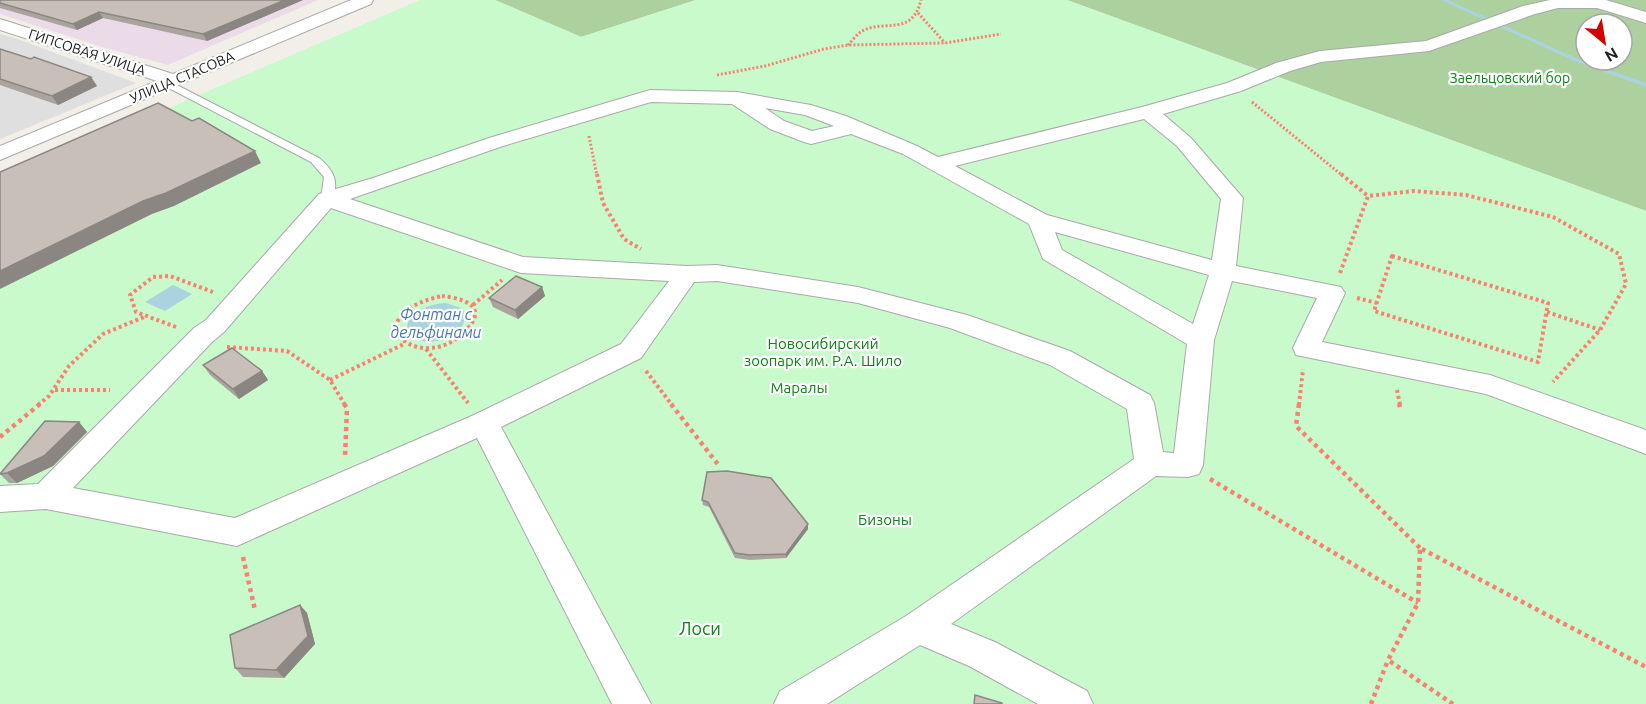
<svg xmlns="http://www.w3.org/2000/svg" width="1646" height="704" viewBox="0 0 1646 704" font-family="Ubuntu,sans-serif">
	<style>
		.residential { fill: #e0dfdf }
		.industrial { fill: #ebdbe8 }
		.forest { fill: #add19e; fill-rule: evenodd }
		.park { fill: #c8facc }
		.water { fill: #aad3df }
		.lines { fill: none; stroke-linecap: round; stroke-linejoin: round }
		.stream { fill: #aad3df; fill-rule: evenodd }
		.lane-casing { stroke: #a9a9a9; stroke-width: 2 }
		.street-casing { stroke: #a9a9a9; stroke-width: 2 }
		.path-far2 { stroke: #fa8072; stroke-width: 3; stroke-dasharray: 2 2; stroke-linecap: butt }
		.path-far1 { stroke: #fa8072; stroke-width: 4; stroke-dasharray: 3 3; stroke-linecap: butt }
		.path { stroke: #fa8072; stroke-width: 4.5; stroke-dasharray: 4 4; stroke-linecap: butt }
		.lane { fill: #fff; fill-rule: evenodd }
		.street { fill: #fff; fill-rule: evenodd }
		.wall { fill: #aba49e }
		.shaded-wall { fill: #8b8681 }
		.building { fill: #c7bfb8; stroke: #8b8681; stroke-width: 1.5 }
		.labels { text-anchor: middle; dominant-baseline: central; stroke-width: 4.5; stroke-linejoin: round; paint-order: stroke }
		.far-street-label { font-size: 14px; fill: #222; stroke: #fff }
		.far-park-label { font-size: 14px; fill: #0c8416; stroke: #fff }
		.park-label { font-size: 15px; fill: #0c8416; stroke: #fff }
		.water-label { font-size: 16px; font-style: italic; fill: #4a7aab; stroke: #fff }
		.near-park-label { font-size: 18px; fill: #0c8416; stroke: #fff }
	</style>
	<rect width="100%" height="100%" fill="#f2efe9"/>
	<path class="residential" d="M0,34l15,4 121,45 -136,56z"/>
	<path class="industrial" d="M0,0h318l-150,65 -66,-18 -102,-33z"/>
	<path class="forest" d="M495,0h201l-115,37z
		M1067,0h579v211zM1586,24h36v36h-36z"/>
	<path class="park" d="M420,0h75l86,37 115,-37h371l579,211v493h-1646v-520l192,-86z"/>
	<path class="water" d="M173,285l19,9 -27,17 -20,-9z
		M446,303l15,5 4,5c2,27 -40,37 -57,21 -6,-22 21,-30 38,-31z"/>
	<g class="lines">
		<path class="stream" d="M1441,0h7l130,59 68,24v4l-72,-26z"/>
		<g class="lane-casing">
			<path id="lane" d="M163,81h6l150,77c15,12 21,25 12,43l-4,1 -6,-3 3,-22 -13,-15 -148,-77z"/>
		</g>
		<g class="street-casing">
			<path id="street" d="M351,0h22l-2,4 -371,156v-14l157,-65 -157,-51v-11l173,55z
				M1550,0h56l40,12v11l-49,-15h-39l-23,6 -106,37 -108,11 -31,9 -49,20 -78,23 28,24 52,60 -7,68 105,21 4,6 -23,49 168,33 156,55v24l-160,-60 -190,-39 -3,-7 24,-50 -85,-17 -18,59 -11,125 -4,9 -11,3 -32,-1 -205,148 44,18 92,49 6,13h-55l-69,-38 -49,-21 -93,59h-53l6,-13 126,-75 228,-157 -7,-50 -77,-44 -100,-37 -92,-25 -141,-22 -23,1 -53,76 -140,69 150,277h-39l-135,-266 -240,108 -191,-37 -46,3v-26l38,-2 156,-156 12,-8 113,-126 54,-16 116,-40 161,-48 87,2 74,13 35,11 71,30 21,11 204,-50 85,-24 49,-20 44,-12 106,-10 97,-35zM651,102l81,2 38,25 34,13 7,2 40,-10 52,20 126,70 14,35 144,85 -13,109 -11,-1 -9,-49 -4,-8 -80,-44 -103,-36 -109,-28 -141,-22 -30,1 -164,-9 -173,-58 153,-53zM765,108l40,7 29,11 -22,5 -28,-10zM1144,119l33,27 44,53 -9,61 -165,-45 -92,-49zM331,208l190,65 148,8 -48,63 -147,71 -239,103 -162,-30 139,-146 12,-10zM1055,232l154,43 -16,49 -131,-74z"/>
		</g>
		<path class="path-far2" d="M918,13l27,30
			M848,45c4,-4 9,-11 14,-14 23,-12 50,6 59,-31
			M717,75l48,-9 59,-17 24,-4 97,-2 56,-9
			M1252,102l91,74
			M589,136l8,40"/>
		<path class="path-far1" d="M597,174l6,29 21,36 17,10
			M1341,174l27,22
			M1392,256l156,47 -10,59 -164,-51z
			M1340,273l28,-77 46,-5 52,4 87,22 66,37 7,30 -26,46 -47,52
			M442,296c17,2 46,8 27,31 -45,54 -122,-10 -27,-31z
			M1357,298l20,5
			M473,305l29,-25
			M1547,312l53,18
			M176,327l-40,-15 -6,-17 23,-18 17,-1 43,16
			M227,347l60,4 43,29 15,25
			M426,349l42,54
			M646,371l26,34
			M330,380l74,-36
			M55,390h55
			M1397,390l3,15
			M38,405l11,-9 20,-30 34,-32 41,-17
			M1299,405l4,-36"/>
		<path class="path" d="M344,404l3,4 -2,49
			M671,404l49,63
			M1299,404l-3,22 124,122
			M1399,404l1,3
			M0,437l40,-33
			M1210,479l208,124
			M243,557l12,53
			M1371,704l17,-44
			M1453,704l-65,-44 30,-57 2,-55 226,119"/>
		<use href="#lane" class="lane"/>
		<use href="#street" class="street"/>
	</g>
	<path class="wall" d="M0,0h303l-96,41 -104,-23 -26,12 -77,-22z
		M0,49l91,28 6,9 -39,19 -58,-20z
		M542,287l3,9 -27,23 -25,-12 -4,-9z
		M203,365l59,6 6,9 -29,19 -29,-24z
		M79,422l8,10 -34,34 -36,17h-8l-9,-9v-1z
		M702,500l106,24v5l-22,29 -36,2 -15,-2 -26,-51 -6,-2z
		M300,605l7,8 8,31 -31,34 -41,-1 -8,-9z"/>
	<path class="shaded-wall" d="M285,0h18l-96,41 -4,-7z
		M99,12l4,6 -26,12 -4,-6z
		M91,77l6,9 -39,19 -6,-9z
		M255,151l6,12 -87,43 -22,8 -152,75v-18l143,-70z
		M542,287l3,9 -27,23 -3,-9z
		M262,371l6,9 -29,19 -6,-10z
		M79,422l8,10 -34,34 -36,17 -10,-10z
		M808,524v5l-22,29v-4z
		M300,605l7,8 8,31 -31,34 -8,-8z"/>
	<path class="building" d="M0,0h285l-82,34 -104,-22 -26,12 -73,-21z
		M0,49l31,10 3,-2 57,20 -39,19 -52,-17z
		M158,103l34,18 7,-3 56,33 -89,42 -23,8 -143,70v-99z
		M516,276l26,11 -27,23 -26,-12z
		M232,348l30,23 -29,18 -30,-24z
		M45,421l34,1 -35,34 -37,17 -7,1z
		M727,471l44,7 37,46 -22,30 -37,1 -14,-2 -27,-51 -6,-2 5,-28z
		M300,605l8,31 -32,34 -41,-2 -5,-33z
		M975,695l27,8v1h-28z"/>
	<g class="labels">
		<g class="far-street-label">
			<text transform="translate(87 52) rotate(18)">ГИПСОВАЯ УЛИЦА</text>
			<text transform="translate(182 77) rotate(-23)">УЛИЦА СТАСОВА</text>
		</g>
		<g class="far-park-label">
			<text x="1510" y="78">Заельцовский бор</text>
		</g>
		<g class="park-label">
			<text x="823" y="343">Новосибирский<tspan x="823" dy="17">зоопарк им. Р.А. Шило</tspan></text>
			<text x="799" y="387">Маралы</text>
			<text x="885" y="519">Бизоны</text>
		</g>
		<g class="water-label">
			<text x="436" y="314">Фонтан с<tspan x="436" dy="18">дельфинами</tspan></text>
		</g>
		<g class="near-park-label">
			<text x="700" y="628">Лоси</text>
		</g>
	</g>
	<g transform="translate(1604 42) rotate(150)"><circle r="28" fill="#ffffff" stroke="#a7a7a7" stroke-width="1.5"/>
	<path d="M0-4.5L10 22L0 15L-10 22Z" fill="#d40000"/>
	<text y="-9" font-size="16" font-weight="bold" text-anchor="middle" fill="#222222">N</text>
	</g>
</svg>
